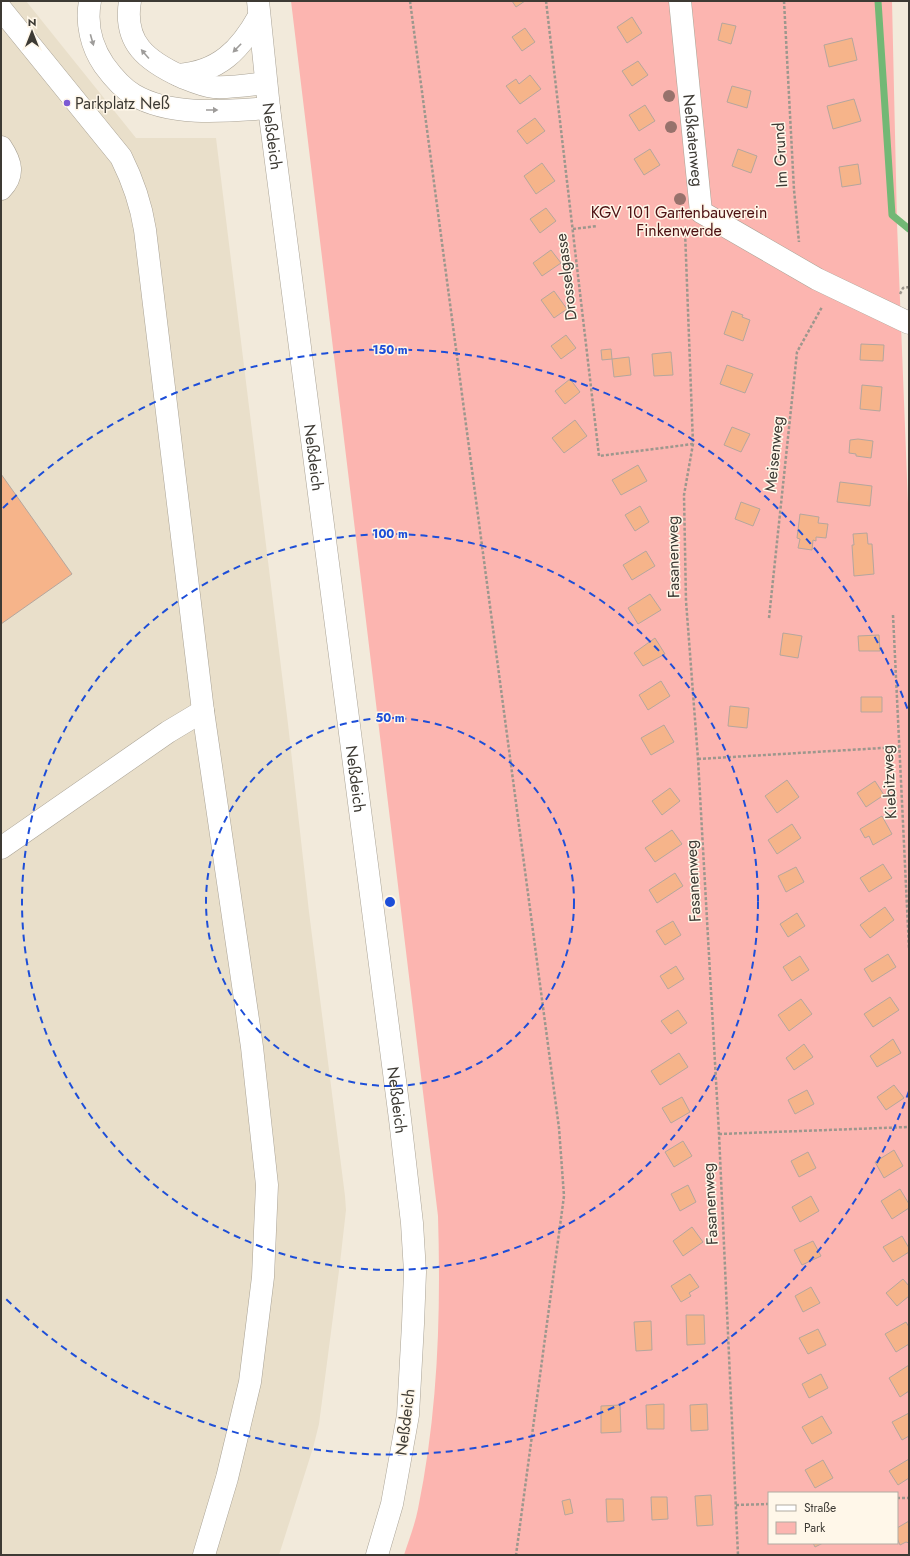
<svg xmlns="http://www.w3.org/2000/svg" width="910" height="1556" viewBox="0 0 910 1556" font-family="Jost,sans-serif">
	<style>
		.built { fill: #e9dfca }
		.green { fill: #fcb5b0; fill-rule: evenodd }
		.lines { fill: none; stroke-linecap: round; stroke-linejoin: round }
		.stream { stroke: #72b875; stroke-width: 7 }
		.building { fill: #f6b48a; stroke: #b5a69d }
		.minor-casing { stroke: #aaa396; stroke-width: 23 }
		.path { stroke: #9d978d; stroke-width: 2.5; stroke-dasharray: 3 2; stroke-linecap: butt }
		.minor { stroke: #fff; stroke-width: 22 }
		.tree { fill: #97726c }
		.oneway { fill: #9e9c9a }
		.ring { fill: none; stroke: #1d4ed8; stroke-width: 2; stroke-dasharray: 7 5 }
		.poi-dot { fill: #7c5ad4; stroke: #fff7e9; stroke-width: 1.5 }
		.labels { text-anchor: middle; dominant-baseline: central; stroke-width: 3; stroke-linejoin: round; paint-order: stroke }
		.poi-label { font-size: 16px; fill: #3d3a34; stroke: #fff7e9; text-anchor: start }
		.street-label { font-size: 16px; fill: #3d3a34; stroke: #fff7e9 }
		.park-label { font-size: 16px; fill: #4c1012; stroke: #fff7e9 }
		.centre { fill: #1d4ed8; stroke: #fff7e9; stroke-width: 2 }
		.ring-label { font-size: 12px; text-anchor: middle; font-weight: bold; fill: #1d4ed8; stroke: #fff7e9; stroke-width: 3; stroke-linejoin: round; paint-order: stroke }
	</style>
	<rect width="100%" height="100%" fill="#f2eadb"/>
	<path class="built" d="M1,1h25l110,137h80l72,586 21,188 36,284 1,14 -6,53 -21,161 -6,24 -34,107h-278z"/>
	<path class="green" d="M291,1h601l5,222 12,306v1026h-505c5,-15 11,-31 14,-46 20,-97 23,-194 20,-293zM769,1493h128v50h-128z"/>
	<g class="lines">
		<path class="stream" d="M878,1l14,214 17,14"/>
	</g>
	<path class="building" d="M512,1h13l-9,6z
		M632,17l10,16 -15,10 -10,-16z
		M722,23l14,3 -5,18 -13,-4z
		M525,28l10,14 -13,9 -10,-14z
		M852,38l5,22 -28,7 -5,-22z
		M638,61l10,14 -16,11 -10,-15z
		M530,75l11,14 -21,15 -14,-18 10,-7 3,5z
		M732,86l19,5 -4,17 -20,-6z
		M854,99l7,22 -28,8 -6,-23z
		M645,105l10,16 -16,10 -10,-16z
		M535,118l10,13 -18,13 -10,-13z
		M650,149l10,16 -16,10 -10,-16z
		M738,149l19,7 -6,17 -19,-7z
		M542,163l13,18 -19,13 -12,-18z
		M858,164l3,20 -19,3 -3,-20z
		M546,208l10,13 -16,12 -10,-14z
		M551,250l10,13 -19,13 -9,-13z
		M554,291l13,18 -13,9 -13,-18z
		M732,311l11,4 -1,2 8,3 -7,21 -19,-7z
		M566,335l10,13 -15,11 -10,-13z
		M861,344l23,1 -1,16 -23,-1z
		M611,349l1,10 -10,1 -1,-10z
		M671,352l2,23 -19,1 -2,-22z
		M629,357l2,18 -17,2 -2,-18z
		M727,365l26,9 -8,19 -25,-9z
		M570,379l10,13 -15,12 -10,-13z
		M862,385l20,2 -2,24 -20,-2z
		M575,420l12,16 -23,17 -12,-15z
		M732,427l18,7 -9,18 -17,-7z
		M858,439l15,2 -2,17 -15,-2v-2l-7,-1 1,-13z
		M638,465l9,16 -26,14 -9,-15z
		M1,474l71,100 -71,50z
		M840,482l32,4 -2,20 -33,-4z
		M741,502l19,7 -7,17 -18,-7z
		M640,506l9,16 -14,9 -10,-16z
		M800,514l19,3 -1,6 10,1 -2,14 -10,-1v4l-3,-1 -1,10 -14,-2 2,-9 -3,-1z
		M867,533l1,11h4l2,30 -20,2 -2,-31h2l-1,-11z
		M646,551l9,15 -23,14 -9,-15z
		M650,594l11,16 -23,14 -10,-16z
		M783,633l19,3 -4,22 -18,-3z
		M879,635l1,16h-21l-1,-15z
		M655,638l10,16 -22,12 -9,-13z
		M661,681l9,15 -22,14 -9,-15z
		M861,697h21v15h-21z
		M730,706l19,2 -2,20 -19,-2z
		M664,725l10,17 -23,13 -10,-17z
		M787,780l12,17 -22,16 -12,-17z
		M875,781l9,14 -18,12 -9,-14z
		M670,788l10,13 -18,14 -10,-14z
		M882,816l10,18 -19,11 -4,-9 -4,2 -5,-9z
		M792,824l9,14 -24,16 -9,-14z
		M672,830l10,14 -27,18 -10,-14z
		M883,864l9,14 -23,14 -9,-14z
		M796,867l8,15 -18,10 -8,-16z
		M675,873l8,13 -26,17 -8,-13z
		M885,907l9,13 -24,18 -10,-13z
		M797,913l8,13 -17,11 -8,-13z
		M673,921l8,14 -16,10 -9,-14z
		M888,954l8,13 -24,15 -8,-13z
		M800,956l9,14 -17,11 -9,-14z
		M676,966l8,13 -16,10 -8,-13z
		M890,997l9,13 -26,17 -9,-13z
		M801,999l11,15 -23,17 -11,-16z
		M678,1010l9,13 -16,11 -10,-13z
		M893,1039l8,14 -24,14 -7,-11z
		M804,1044l9,13 -19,13 -8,-12z
		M679,1053l9,14 -28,18 -9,-14z
		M894,1085l10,13 -18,12 -9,-13z
		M807,1090l7,14 -19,10 -7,-14z
		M682,1097l8,15 -19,11 -9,-15z
		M683,1141l9,15 -18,11 -9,-15z
		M894,1150l9,16 -19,12 -9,-16z
		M808,1152l8,16 -17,9 -8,-16z
		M688,1185l8,17 -16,9 -9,-17z
		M900,1189l9,15v4l-17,11 -11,-18z
		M811,1196l8,15 -19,11 -8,-15z
		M692,1227l11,15 -20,14 -10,-15z
		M902,1236l7,12v4l-16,10 -10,-15z
		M813,1241l8,15 -19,9 -8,-15z
		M690,1274l9,13 -10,6 2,3 -10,6 -10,-16z
		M903,1279l6,7v10l-12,10 -11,-13z
		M811,1287l9,16 -17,9 -8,-16z
		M686,1315h18l1,29 -18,1z
		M651,1321l1,29 -16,1 -2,-29z
		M906,1322l3,5v17l-13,8 -11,-18z
		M818,1329l8,16 -18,9 -9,-16z
		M909,1365v26l-9,6 -11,-19z
		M821,1374l7,14 -19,10 -7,-14z
		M664,1404v25h-17l-1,-24z
		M707,1404l1,26 -17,1 -1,-26z
		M620,1405l1,27 -20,1v-27z
		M909,1413v23l-7,4 -10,-18z
		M822,1416l10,17 -20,11 -10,-17z
		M909,1459v19l-11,7 -9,-14z
		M823,1460l10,18 -18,10 -10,-18z
		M711,1495l2,30 -16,1 -2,-30z
		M651,1497h16l1,22 -16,1z
		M570,1499l3,14 -8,2 -3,-14z
		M606,1499h17l1,22 -17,1z
		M909,1521v22l-3,-1 -6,3 -3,-7v-10z
		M813,1543h10l-8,4z"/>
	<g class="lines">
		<g class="minor-casing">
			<g id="minor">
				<path d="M90,1c-4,22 1,45 14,64 8,11 18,23 30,30 37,22 94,16 135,13"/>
				<path d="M130,1c-7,42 17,60 52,76 10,4 21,9 32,10 17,1 35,-2 52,-4"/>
				<path id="s1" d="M258,1l11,107 131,1011 12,104 3,49 -2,52 -5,91 -16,89 -15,51"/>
				<path id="s2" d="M680,1l21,211 116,67 92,44"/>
				<path d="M1,9l120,148c12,24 20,47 24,73l58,481 49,336 15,138 -4,92 -13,105 -23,96 -23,77"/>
				<path d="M178,75c41,-3 62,-25 81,-59"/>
				<path d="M1,147c10,15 14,28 0,42"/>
				<path d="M1,848l167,-116 35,-21"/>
			</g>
		</g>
		<path class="path" d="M410,1l149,1127 5,68 -48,359
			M546,1l53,455 94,-12
			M784,1l10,189 5,52
			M573,229l24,-3
			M687,230l-2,1 8,213 -9,51 2,106 12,158 21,375 19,421
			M900,294l3,-6 6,-1
			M893,615l16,333
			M769,618l28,-266 25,-45
			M698,759l201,-12
			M719,1134l190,-7
			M897,1498h12
			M736,1505l33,-1"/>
		<use href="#minor" class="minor"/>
	</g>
	<g class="tree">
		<circle cx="669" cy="96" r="6"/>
		<circle cx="671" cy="127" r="6"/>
		<circle cx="680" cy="199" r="6"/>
	</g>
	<defs><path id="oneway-solid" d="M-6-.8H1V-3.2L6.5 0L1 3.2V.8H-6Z"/></defs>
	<g class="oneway">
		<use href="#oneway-solid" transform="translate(92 40) rotate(74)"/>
		<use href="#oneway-solid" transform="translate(237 48) rotate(134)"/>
		<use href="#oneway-solid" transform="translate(145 54) rotate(-131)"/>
		<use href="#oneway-solid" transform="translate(212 110)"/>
	</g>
	<g class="ring">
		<circle cx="390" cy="902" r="184"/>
		<circle cx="390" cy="902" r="368"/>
		<path d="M909 1091A552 552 0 0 1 3 1296M3 508A552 552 0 0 1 909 713"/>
	</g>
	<circle class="poi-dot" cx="67" cy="103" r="4"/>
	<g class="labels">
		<g class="poi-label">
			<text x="75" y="103">Parkplatz Neß</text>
		</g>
		<g class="street-label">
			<text stroke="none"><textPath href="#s1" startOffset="136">Neßdeich</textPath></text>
			<text stroke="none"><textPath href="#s2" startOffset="140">Neßkatenweg</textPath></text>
			<text transform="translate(780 155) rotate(-93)">Im Grund</text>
			<text transform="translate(566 277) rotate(-97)">Drosselgasse</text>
			<text transform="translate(774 454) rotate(-84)">Meisenweg</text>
			<text stroke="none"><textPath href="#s1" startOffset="460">Neßdeich</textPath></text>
			<text transform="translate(673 557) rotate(-91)">Fasanenweg</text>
			<text stroke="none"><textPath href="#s1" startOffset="784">Neßdeich</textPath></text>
			<text transform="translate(889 782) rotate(-93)">Kiebitzweg</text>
			<text transform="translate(693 881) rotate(-93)">Fasanenweg</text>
			<text stroke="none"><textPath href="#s1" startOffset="1108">Neßdeich</textPath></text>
			<text transform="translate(710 1204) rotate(-93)">Fasanenweg</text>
			<text transform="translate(405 1422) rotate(-83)">Neßdeich</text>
		</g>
		<g class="park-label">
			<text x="679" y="212">KGV 101 Gartenbauverein<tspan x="679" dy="18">Finkenwerde</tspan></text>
		</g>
	</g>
	<circle cx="390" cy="902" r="6" class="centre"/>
	<g class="ring-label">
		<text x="390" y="354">150 m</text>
		<text x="390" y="538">100 m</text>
		<text x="390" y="722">50 m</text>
	</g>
	<rect width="910" height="1556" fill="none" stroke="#3d3a34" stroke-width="4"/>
	<rect x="768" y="1492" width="130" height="52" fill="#fff7e9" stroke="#b1aba1"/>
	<rect x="776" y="1505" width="20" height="6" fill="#ffffff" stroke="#b1aba1"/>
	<text x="804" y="1512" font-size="12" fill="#3d3a34">Straße</text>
	<rect x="776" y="1522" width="20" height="12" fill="#fcb5b0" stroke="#b1aba1"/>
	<text x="804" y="1532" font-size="12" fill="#3d3a34">Park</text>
	<g transform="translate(32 32)" stroke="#fff7e9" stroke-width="3" paint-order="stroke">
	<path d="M0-3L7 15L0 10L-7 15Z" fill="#3d3a34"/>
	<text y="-6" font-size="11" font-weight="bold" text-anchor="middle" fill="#3d3a34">N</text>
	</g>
</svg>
